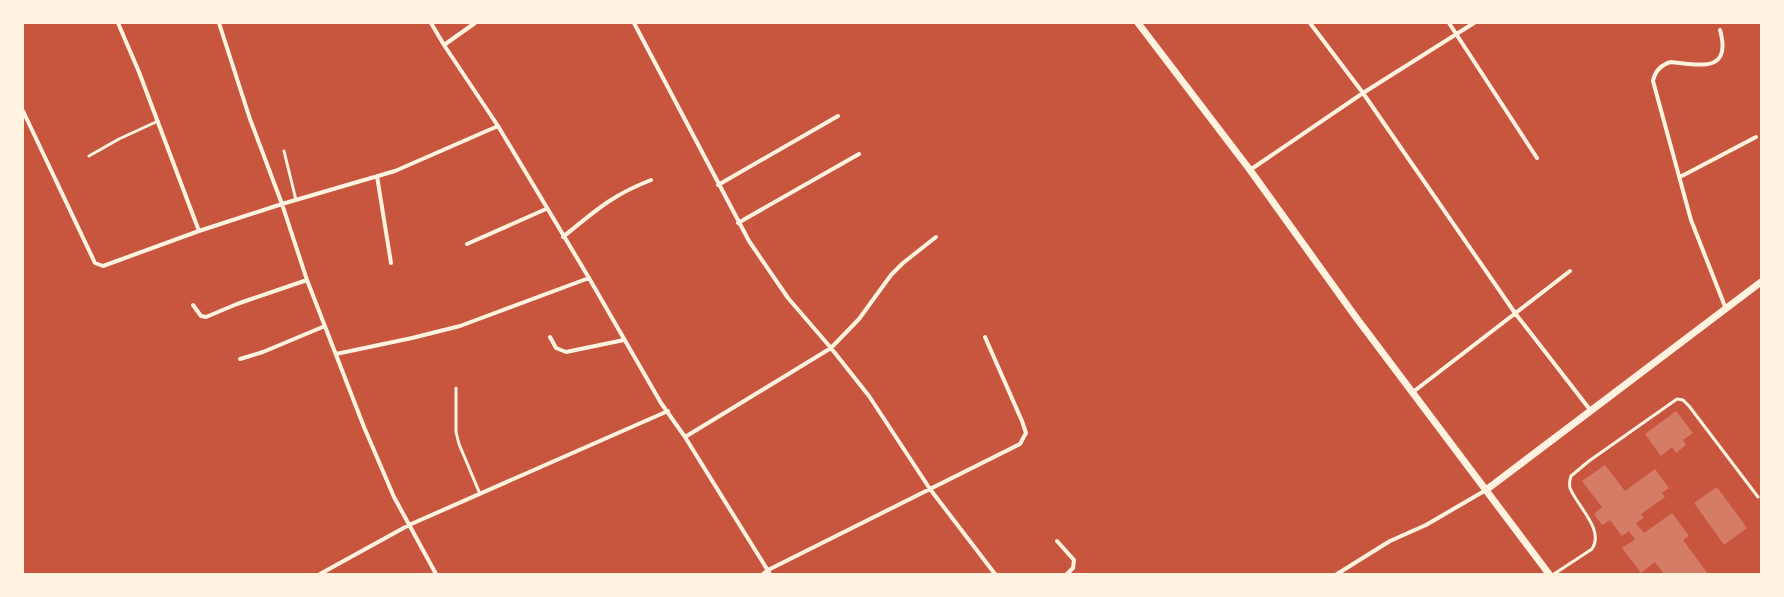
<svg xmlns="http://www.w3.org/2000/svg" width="1784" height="597" viewBox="0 0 1784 597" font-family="Lato,sans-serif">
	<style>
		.building { fill: #d67c66 }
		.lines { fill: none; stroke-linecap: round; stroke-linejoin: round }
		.service { stroke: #fff3e0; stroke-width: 3 }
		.minor { stroke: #fff3e0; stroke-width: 4 }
		.tertiary { stroke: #fff3e0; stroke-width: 7 }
	</style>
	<rect width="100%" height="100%" fill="#c8553d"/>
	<path class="building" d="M1676,411l17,22 -10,7 3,5 -10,8 -4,-6 -11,9 -16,-22z
		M1605,465l20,26 30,-22 14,19 -7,5 3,4 -24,17 3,4 -8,5 8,10 28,-20 17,23 -6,4 25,34h-44l-9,-12 -14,11 -19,-25 13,-9 -6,-8 -7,5 -12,-16 -8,5 -8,-11 8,-7 -20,-26z
		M1717,487l30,41 -23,17 -30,-42z"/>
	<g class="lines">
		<path class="service" d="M284,151l12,49
			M89,156l30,-17 39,-18
			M456,388v44l3,12 21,50
			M1554,574l38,-25c13,-19 -15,-43 -22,-61 -1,-4 0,-9 1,-12l18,-15 88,-62 6,1 6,6 69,91"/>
		<path class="minor" d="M118,23l21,49 60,159
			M219,23l31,96 32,85 25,76 57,147 30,70 42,77
			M431,23l13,22
			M475,23l-31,22 54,81 91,152 72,125 24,34 85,137
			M634,23l115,218 39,57 43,50 38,48 61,93 65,85
			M1310,23l53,70 152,220 76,98
			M1449,23l88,135
			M1720,30c12,43 -19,35 -49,32 -11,3 -16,9 -18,19l38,139 35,89
			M23,111l72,152 8,3 96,-35 83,-27 113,-33 103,-45
			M1250,170l113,-77 111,-70
			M377,176l14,87
			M1680,177l76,-40
			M718,185l120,-69
			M738,223l121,-69
			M563,237c32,-26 49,-42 88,-57
			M467,244l79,-35
			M193,305l8,11 5,1 31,-13 70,-24
			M550,337l6,11 10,4 58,-12
			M336,354l76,-16 48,-12 129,-48
			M240,359l23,-7 62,-26
			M1413,392l157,-121
			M685,437l146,-89 28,-29 32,-44 12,-12 33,-26
			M1057,541l17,19 -1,8 -6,6
			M320,574l89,-49 259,-114
			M763,574l5,-4 252,-126 6,-11 -4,-12 -37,-84
			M1337,574l53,-33 36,-16 60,-35"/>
		<path class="tertiary" d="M1138,23l112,147 105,146 194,258
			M1486,490l275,-208"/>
	</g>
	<rect width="1784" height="597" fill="none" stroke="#fff3e0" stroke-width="48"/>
</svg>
